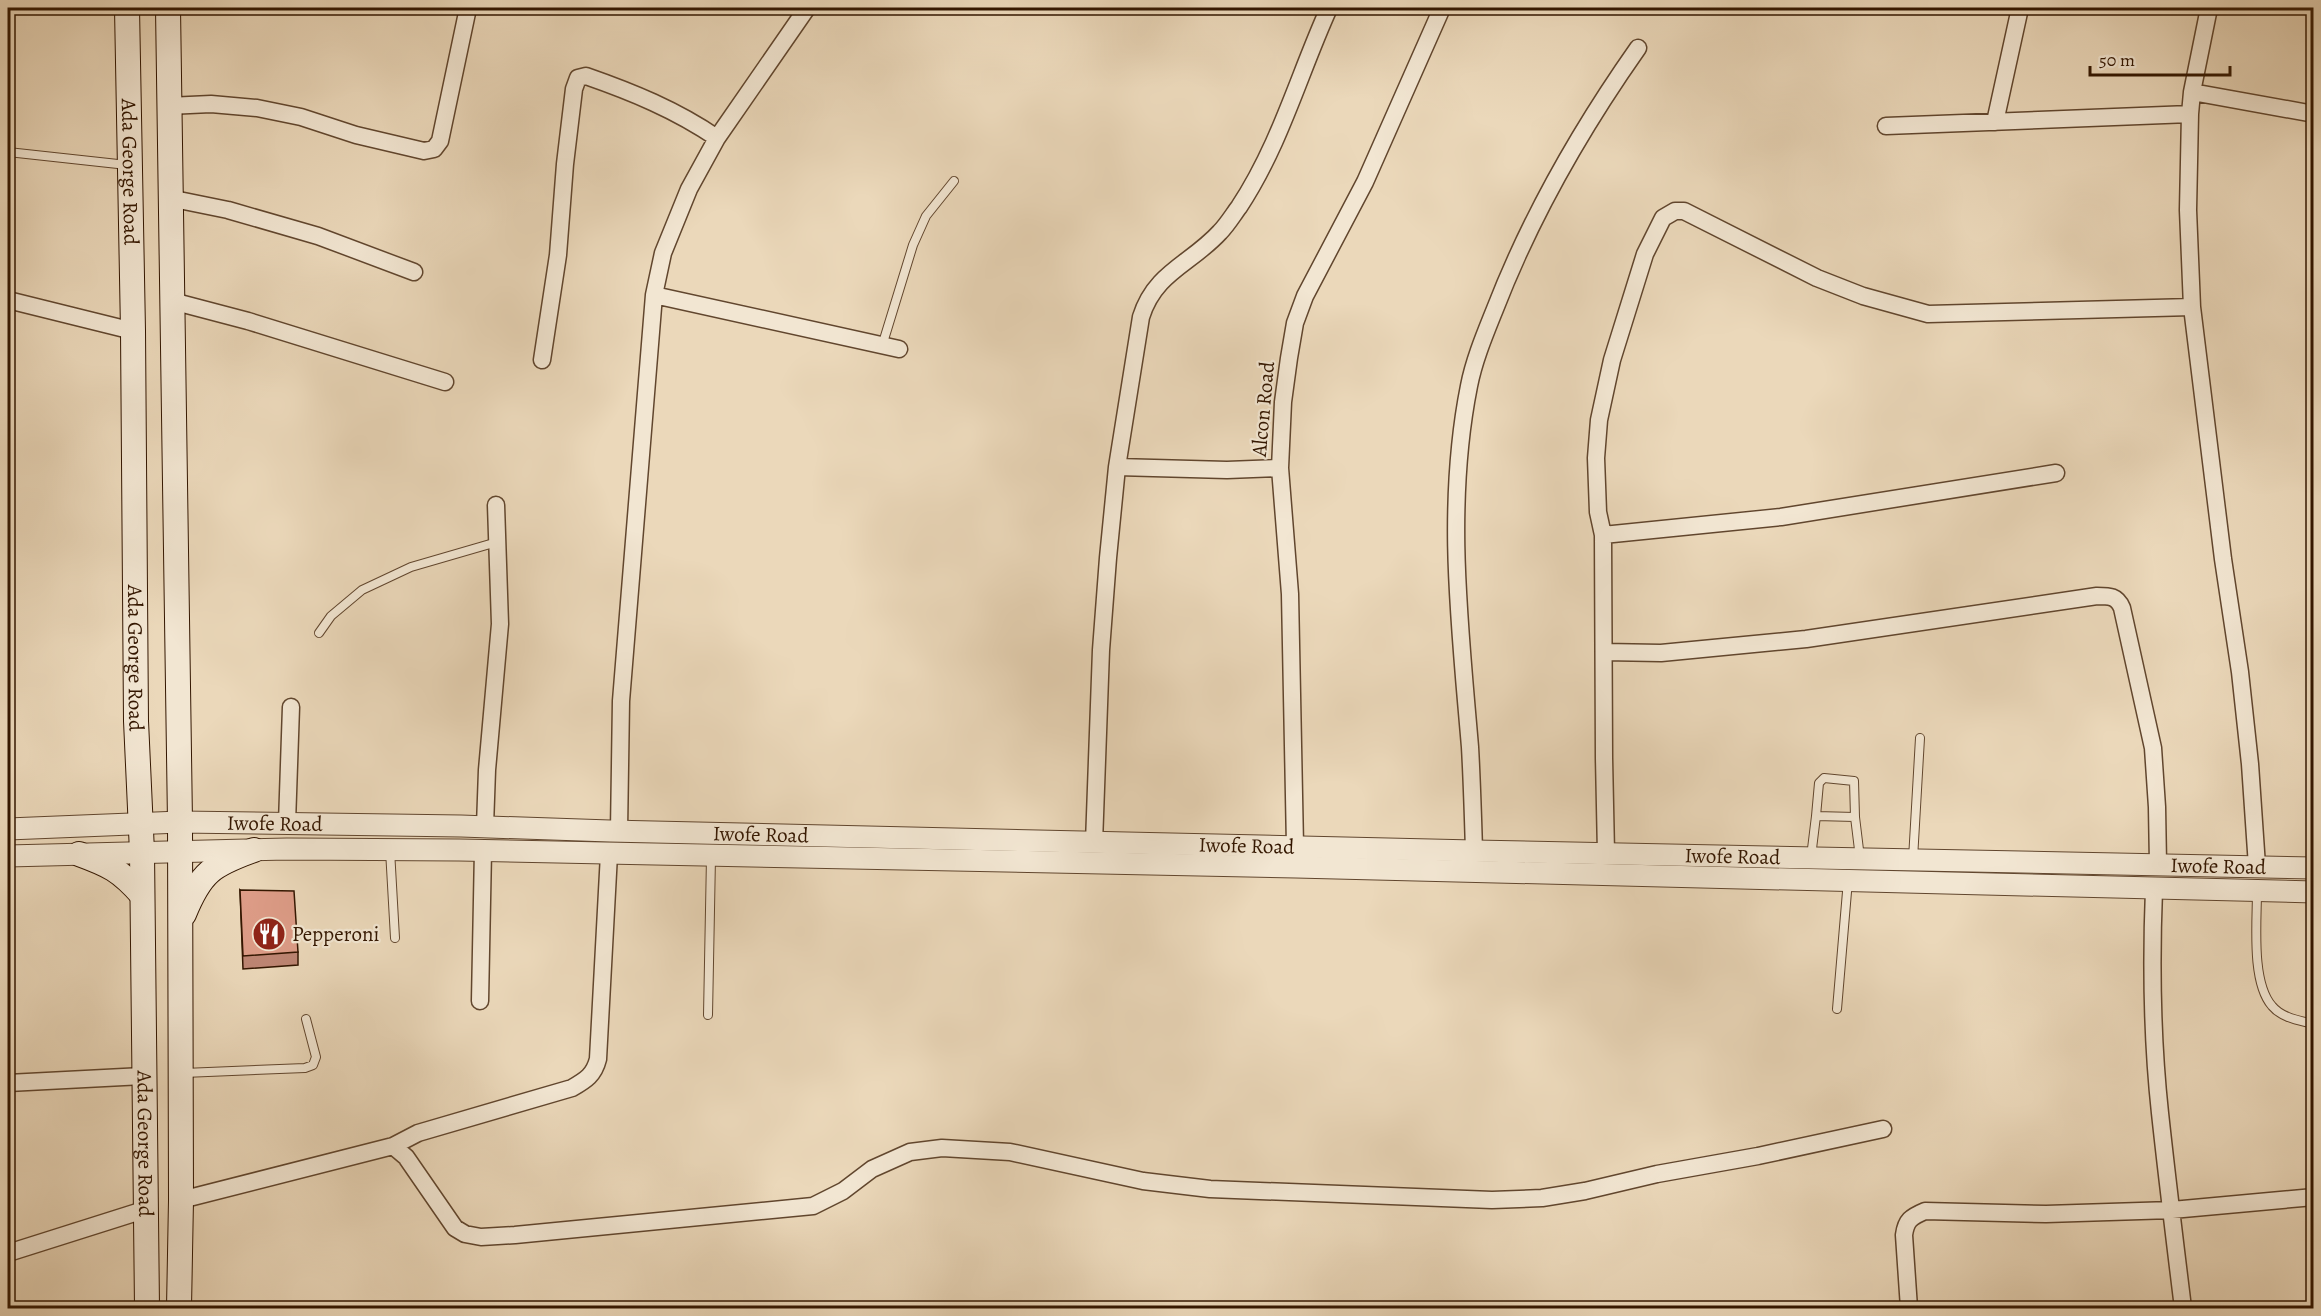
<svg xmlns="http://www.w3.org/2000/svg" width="2321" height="1316" viewBox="0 0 2321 1316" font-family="Alegreya,serif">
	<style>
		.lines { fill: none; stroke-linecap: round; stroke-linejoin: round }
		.service-casing { stroke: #61462e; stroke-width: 10 }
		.minor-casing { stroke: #61462e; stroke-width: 19 }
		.tertiary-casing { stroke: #61462e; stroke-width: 23 }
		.secondary-casing { stroke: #331600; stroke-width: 26 }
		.service { stroke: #f2e6d2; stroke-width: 8 }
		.minor { stroke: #f2e6d2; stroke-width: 16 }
		.tertiary { stroke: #f2e6d2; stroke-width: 21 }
		.secondary { stroke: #f2e6d2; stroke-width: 24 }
		.wall { fill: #be8674; stroke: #331600; stroke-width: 1.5 }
		.building { fill: #dd9c87; stroke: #331600; stroke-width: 1.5 }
		.labels { text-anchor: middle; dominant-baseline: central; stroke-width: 4.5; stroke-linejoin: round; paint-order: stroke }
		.street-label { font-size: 21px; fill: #331600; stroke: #f2e6d2 }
		.poi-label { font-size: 21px; fill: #331600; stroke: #f2e6d2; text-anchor: start }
	</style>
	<rect width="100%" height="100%" fill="#ebd8ba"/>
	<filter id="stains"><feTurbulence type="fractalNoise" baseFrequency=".00333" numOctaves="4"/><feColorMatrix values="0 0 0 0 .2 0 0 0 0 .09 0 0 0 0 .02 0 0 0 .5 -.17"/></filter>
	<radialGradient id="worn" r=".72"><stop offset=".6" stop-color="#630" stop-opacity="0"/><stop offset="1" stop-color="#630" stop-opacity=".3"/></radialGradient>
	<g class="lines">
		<g class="service-casing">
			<path id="service" d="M8,152l119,13
				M882,346l31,-101 13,-29 28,-35
				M319,633l12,-17 31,-26 49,-23 86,-25
				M1816,816l3,-33 5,-5 30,3 1,36
				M390,850l5,88
				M1811,857l5,-41 39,1 5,41
				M1913,859l7,-121
				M2257,891c0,31 -6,91 15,115 9,11 25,14 37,17
				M1837,1009l11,-129
				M708,1015l3,-158
				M184,1073l121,-5 8,-3 3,-8 -10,-38"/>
		</g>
		<g class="minor-casing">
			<path id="minor" d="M2209,8l-17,84 -2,22 -2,96 4,97 31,252 17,113 10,92 7,102
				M2192,92l122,22
				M168,106l43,-2 46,4 44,9 55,18 68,16 10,-2 6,-8 28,-133
				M1995,122l25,-114
				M1886,126l304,-12
				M169,198l59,12 90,26 96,36
				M654,295l245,54
				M8,300l125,31
				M172,301l76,20 197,61
				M542,360l16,-105 7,-91 9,-75 4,-11 8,-2c46,16 90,34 131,62
				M1117,467l110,3 53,-2
				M1603,535l178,-18 275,-44
				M1604,652l57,1 145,-14 291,-43c13,0 20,0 25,12l31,140 4,59 1,57
				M287,823l4,-116
				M485,826l2,-56 13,-146 -4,-119
				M619,831l2,-130 33,-406 9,-42 26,-64 28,-51 90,-130
				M1094,843l7,-193 7,-92 9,-91 24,-150c14,-45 50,-53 79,-85 7,-7 13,-17 19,-25 41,-62 60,-133 90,-199
				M1295,846l-5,-252 -10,-126 3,-66 6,-44 6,-35 10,-27 60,-114 77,-174
				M1474,851c-1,-34 -2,-69 -4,-104 -10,-120 -25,-241 -1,-361 5,-26 16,-52 26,-77 36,-93 86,-180 143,-261
				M1606,853l-2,-95 -1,-223 -5,-23 -2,-54 3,-38 13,-60 33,-106 18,-36 12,-7h9l133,67 46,18 65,18 264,-7
				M2154,889c-3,74 -2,150 6,224 7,65 15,130 23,195
				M480,1001l3,-151
				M8,1083l135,-7
				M393,1146l13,11 49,71 10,6 16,3 34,-2 298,-29 30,-15 29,-22 38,-17 32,-4 68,4 133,29 67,8 282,11 50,-2 43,-7 72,-17 101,-18 125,-27
				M181,1200l212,-54 25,-13 154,-45c14,-8 22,-13 26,-29l11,-205
				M8,1253l139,-44
				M1909,1308l-5,-73c2,-15 7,-18 21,-24l121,3 126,-4 142,-13"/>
		</g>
		<g class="tertiary-casing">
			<g id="tertiary">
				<path id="s1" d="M8,829l172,-7 281,4 149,5 864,20 840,17"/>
				<path d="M8,856l279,-7 172,1 837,17 1018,25"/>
			</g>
		</g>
		<g class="secondary-casing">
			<g id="secondary">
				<path id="s2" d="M127,8l6,323 3,390 6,131 5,456"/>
				<path d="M168,8l12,814 1,378 -2,108"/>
				<path d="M79,854c30,11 41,16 63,41"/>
				<path d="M184,914c17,-42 28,-49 70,-64"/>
			</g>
		</g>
		<use href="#service" class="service"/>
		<use href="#minor" class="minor"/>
		<use href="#tertiary" class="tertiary"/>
		<use href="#secondary" class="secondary"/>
	</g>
	<path class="wall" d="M240,890l58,62v13l-55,4z"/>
	<path class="building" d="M240,890l54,1 4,61 -55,4z"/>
	<defs>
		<g id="restaurant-disc" transform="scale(1.725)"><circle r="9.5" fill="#8f2418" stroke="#f2e6d2"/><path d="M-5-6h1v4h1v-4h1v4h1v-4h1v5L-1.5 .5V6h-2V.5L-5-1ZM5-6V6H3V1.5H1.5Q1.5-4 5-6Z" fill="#fff"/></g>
	</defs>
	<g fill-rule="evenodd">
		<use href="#restaurant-disc" x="269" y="934"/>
	</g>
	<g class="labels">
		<g class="street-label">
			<text stroke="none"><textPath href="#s2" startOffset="164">Ada George Road</textPath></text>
			<text transform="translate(1263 409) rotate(-85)">Alcon Road</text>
			<text stroke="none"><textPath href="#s2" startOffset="650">Ada George Road</textPath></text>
			<text stroke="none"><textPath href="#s1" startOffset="267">Iwofe Road</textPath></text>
			<text stroke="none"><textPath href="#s1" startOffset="753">Iwofe Road</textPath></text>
			<text stroke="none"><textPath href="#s1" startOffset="1239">Iwofe Road</textPath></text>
			<text stroke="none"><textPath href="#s1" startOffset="1725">Iwofe Road</textPath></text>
			<text stroke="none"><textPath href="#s1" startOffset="2211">Iwofe Road</textPath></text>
			<text stroke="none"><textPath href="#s2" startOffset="1136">Ada George Road</textPath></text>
		</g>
		<g class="poi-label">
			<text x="292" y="934">Pepperoni</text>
		</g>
	</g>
	<rect width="2321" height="1316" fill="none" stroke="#ebd8ba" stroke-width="30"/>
	<rect x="9" y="9" width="2303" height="1298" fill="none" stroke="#331600" stroke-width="3"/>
	<rect x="15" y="15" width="2291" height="1286" fill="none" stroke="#331600" stroke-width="1.5"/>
	<path d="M2090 66v9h140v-9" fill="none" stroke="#331600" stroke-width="3"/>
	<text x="2099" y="66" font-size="18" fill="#331600" stroke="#f2e6d2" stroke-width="4.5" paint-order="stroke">50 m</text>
	<rect width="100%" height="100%" filter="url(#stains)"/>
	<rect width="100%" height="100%" fill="url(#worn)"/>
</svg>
